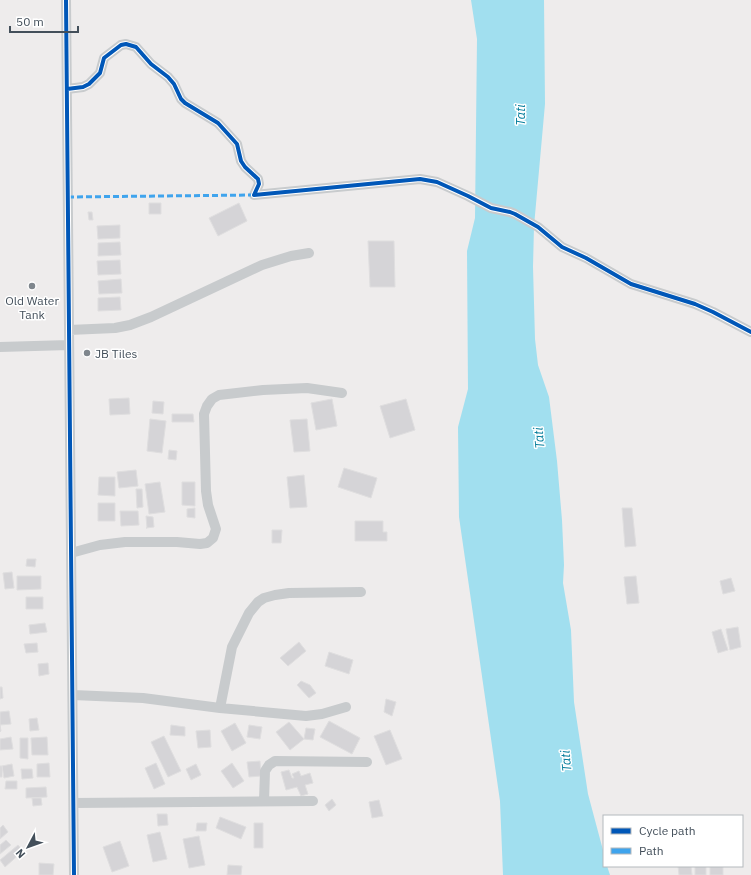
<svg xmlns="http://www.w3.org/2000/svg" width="751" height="875" viewBox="0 0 751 875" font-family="'IBM Plex Sans',sans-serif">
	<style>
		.water { fill: #a1dfef }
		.building { fill: #d5d4d7; stroke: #dfdedf }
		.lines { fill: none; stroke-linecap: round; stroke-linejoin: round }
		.minor { stroke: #c8cbcd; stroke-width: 10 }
		.quiet { stroke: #3fa4ed; stroke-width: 3; stroke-dasharray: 6 3; stroke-linecap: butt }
		.cycleway-casing { stroke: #fff; stroke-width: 6 }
		.cycleway { stroke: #0057b8; stroke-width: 4 }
		.poi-dot { fill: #7f868d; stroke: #fff; stroke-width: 1.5 }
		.labels { text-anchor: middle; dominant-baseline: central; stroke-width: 3; stroke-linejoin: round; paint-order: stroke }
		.poi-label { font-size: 12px; fill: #434f5a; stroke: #fff }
		.water-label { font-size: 13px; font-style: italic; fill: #067e9c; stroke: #fff }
	</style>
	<rect width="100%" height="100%" fill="#eeecec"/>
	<path class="water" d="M471,0h73l1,104 -11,122 -1,41 2,72 3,26 11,32 8,64 5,59 2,45 -1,18 8,47 3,72 14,92 16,60v12h3l3,9h-107l-3,-74 -41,-284 -1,-90 10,-38 -1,-138 8,-33 2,-179z"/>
	<path class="building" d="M149,203h12v11h-12z
		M239,203l8,18 -29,15 -9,-18z
		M88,212h4l1,8h-4z
		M120,225v13l-22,1 -1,-13z
		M368,241h26l1,46h-25z
		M120,242l1,13 -23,1v-13z
		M120,260l1,14 -23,1 -1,-14z
		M121,279l1,14 -23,1 -1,-13z
		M120,297l1,13 -23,1v-13z
		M129,398l1,16 -20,1 -1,-16z
		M332,399l5,27 -21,4 -5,-27z
		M406,399l9,31 -25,8 -10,-32z
		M153,401l11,1 -1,12 -11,-1z
		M172,414h21l1,8h-22z
		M150,419l16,2 -4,32 -15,-2z
		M307,419l3,32 -16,1 -4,-32z
		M169,450l8,1 -1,9 -8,-1z
		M344,468l33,10 -6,20 -33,-11z
		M136,470l2,16 -19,2 -2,-16z
		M304,475l3,32 -17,1 -3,-31z
		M99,477h16v19l-17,-1z
		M160,482l5,30 -16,2 -4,-30z
		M182,482h13v24l-13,-1z
		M136,489h6l1,18 -6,1z
		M98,503h17v18h-17z
		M195,508v10l-8,-1v-8z
		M622,508h10l4,38 -11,1z
		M120,511h18l1,14 -18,1z
		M146,516l7,1 1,10 -8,1h1z
		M355,521h28v11h4v9h-32z
		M272,530h10l-1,13h-9z
		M27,559h9l-1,8 -9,-1z
		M12,572l2,16 -9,1 -2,-16z
		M17,576h24v13l-24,1z
		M636,576l3,27 -12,1 -3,-27z
		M731,578l4,13 -12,3 -3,-13z
		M26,597h17v12h-17z
		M45,623l2,9 -17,2 -1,-9z
		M738,627l3,20 -11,3 -4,-21z
		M721,629l7,21 -10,3 -6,-21z
		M299,642l7,9 -18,15 -8,-8z
		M37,643l1,9 -12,1 -2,-9z
		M329,652l24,8 -4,14 -24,-8z
		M48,663l1,11 -10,2 -1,-12z
		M301,681l9,4 6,8 -7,5 -12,-13z
		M0,687h2l1,11 -3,1z
		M386,699l10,3 -4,14 -8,-4z
		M9,711l2,13 -11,1 1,6 -1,1v-20z
		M37,718l2,12 -9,1 -1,-12z
		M329,721l31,17 -8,16 -32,-17z
		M289,722l15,17 -14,11 -14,-18z
		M235,723l11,20 -14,8 -11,-20z
		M171,725l14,2v9l-15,-1z
		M249,725l13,2 -2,12 -13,-2z
		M306,728l9,1 -2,11 -9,-1z
		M210,730l1,17 -13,1 -2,-17z
		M390,730l12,29 -16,6 -12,-29z
		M164,736l17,35 -13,6 -17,-35z
		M11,737l2,12 -13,1v-11z
		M47,737l1,18h-16l-1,-17z
		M20,738h8v21l-8,-1z
		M260,761l1,15 -12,1 -2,-15z
		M49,763l1,14h-13v-13z
		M156,763l9,21 -11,5 -9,-21z
		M232,763l12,18 -11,7 -12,-17z
		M12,764l2,12 -10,2 -2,-12z
		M196,764l5,11 -10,5 -5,-11z
		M0,766h2v11h-2z
		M21,769h11l1,9 -11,1z
		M289,770l3,8h2l-2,-4 7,-3 2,5 9,-3 3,10 -8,2 3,9 -7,2 -4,-9 -11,3 -5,-18z
		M6,781h11v8h-12z
		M46,787l1,10 -21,1v-10z
		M32,798h9l1,7 -9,1z
		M332,799l4,6 -7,6 -4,-6z
		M379,800l4,16 -11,2 -3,-16z
		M157,814h10l1,11 -10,1z
		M220,817l26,10 -5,12 -25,-11z
		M197,823h10l-1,8h-10z
		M254,823h9v25h-9z
		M3,825l5,7 -8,7v-11z
		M160,832l7,27 -14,3 -6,-27z
		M199,836l6,29 -16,3 -6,-29z
		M6,840l5,5 -11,9v-9z
		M120,841l9,25 -17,6 -9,-25z
		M18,845l5,6 -18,16 -5,-7z
		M39,863l15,1 -1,11h-14z
		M228,865l14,1 -1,9h-14z
		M678,866h13l1,9h-13z
		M695,866h11v9h-11z
		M710,866h13v9h-13z"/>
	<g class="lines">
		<path class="minor" d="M66,0l8,875
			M67,89l16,-2 6,-3 11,-11 4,-15 17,-13 5,-1 10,3 15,17 17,13 6,7 7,15 4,4 33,20 19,21 4,17 4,6 13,12 1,5 -5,11 166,-16 17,3 31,14 23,12 19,4 5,2 23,13 24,20 24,11 45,26 64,20 18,8 38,20
			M69,330l46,-2 15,-3 21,-8 111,-52 29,-9 18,-3
			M0,347l69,-2
			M71,553l29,-8 25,-3h52l23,2 7,-1 6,-5 3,-9 -8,-24 -2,-14 -2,-77 3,-8 5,-7 7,-4 44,-5 44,-2 35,5
			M73,695l70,3 77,10 86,8 16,-2 24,-7
			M220,708l12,-61 17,-34 9,-11 6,-4 11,-3 14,-2 72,-1
			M264,801l1,-30 4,-6 6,-4 92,1
			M74,803l239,-2"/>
		<path class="quiet" d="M68,197l186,-2"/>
		<g class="cycleway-casing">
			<path id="cycleway" d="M66,0l8,875
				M67,89l16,-2 6,-3 11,-11 4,-15 17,-13 5,-1 10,3 15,17 17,13 6,7 7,15 4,4 33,20 19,21 4,17 4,6 13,12 1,5 -5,11 166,-16 17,3 31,14 23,12 19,4 5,2 23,13 24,20 24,11 45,26 64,20 18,8 38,20"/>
		</g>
		<use href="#cycleway" class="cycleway"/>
	</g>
	<g class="poi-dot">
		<circle cx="32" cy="286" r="4"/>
		<circle cx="87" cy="353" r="4"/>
	</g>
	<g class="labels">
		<g class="poi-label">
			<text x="32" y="300">Old Water<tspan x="32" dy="14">Tank</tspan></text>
			<text x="95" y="353" text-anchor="start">JB Tiles</text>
		</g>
		<g class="water-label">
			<text transform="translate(520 115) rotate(-90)">Tati</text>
			<text transform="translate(539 438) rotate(-95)">Tati</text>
			<text transform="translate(566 761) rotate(-95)">Tati</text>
		</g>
	</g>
	<rect x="603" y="815" width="140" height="52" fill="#ffffff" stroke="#b4b9bd"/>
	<rect x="611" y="828" width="20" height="6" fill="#0057b8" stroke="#b4b9bd"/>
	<text x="639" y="835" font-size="12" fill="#434f5a">Cycle path</text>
	<rect x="611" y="848" width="20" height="6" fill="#3fa4ed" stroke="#b4b9bd"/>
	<text x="639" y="855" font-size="12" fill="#434f5a">Path</text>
	<g transform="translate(28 847) rotate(229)" stroke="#ffffff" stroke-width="3" paint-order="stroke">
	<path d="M0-3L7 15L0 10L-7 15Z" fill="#434f5a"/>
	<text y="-6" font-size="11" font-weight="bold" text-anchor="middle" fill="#434f5a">N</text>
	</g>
	<path d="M10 26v6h68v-6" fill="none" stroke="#434f5a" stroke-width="2"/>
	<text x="16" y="26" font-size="12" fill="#434f5a" stroke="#ffffff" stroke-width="3" paint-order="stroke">50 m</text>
</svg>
